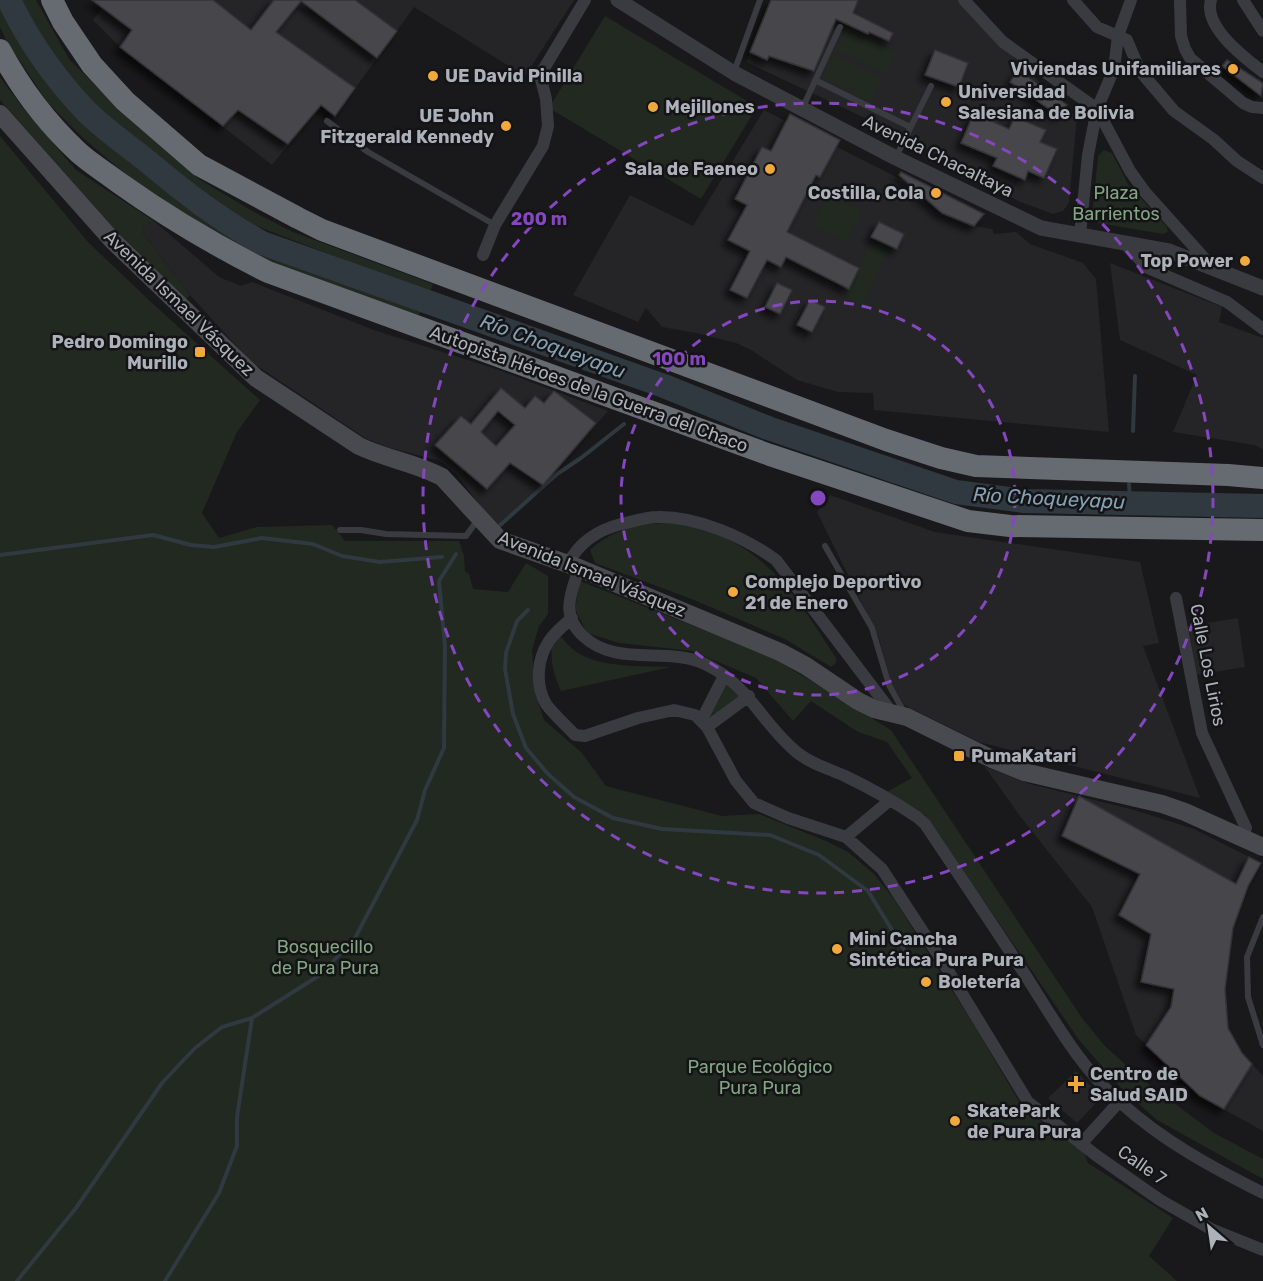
<svg xmlns="http://www.w3.org/2000/svg" width="1263" height="1281" viewBox="0 0 1263 1281" font-family="Rubik,sans-serif">
	<style>
		.built { fill: #252528 }
		.green { fill: #212921 }
		.lines { fill: none; stroke-linecap: round; stroke-linejoin: round }
		.stream { stroke: #2f393f; stroke-width: 4 }
		.river { stroke: #2f393f; stroke-width: 24 }
		.building { fill: #46474b; stroke: #333337; stroke-width: 1.5; fill-rule: evenodd; filter: url(#shadow) }
		.service { stroke: #3a3b40; stroke-width: 6 }
		.minor { stroke: #3a3b40; stroke-width: 12 }
		.tertiary { stroke: #3a3b40; stroke-width: 15 }
		.secondary { stroke: #484a50; stroke-width: 18 }
		.motorway { stroke: #666a71; stroke-width: 22 }
		.ring { fill: none; stroke: #8547be; stroke-width: 3; stroke-dasharray: 10 8 }
		.poi-dot { fill: #efa93d; stroke: #141416; stroke-width: 2 }
		.labels { text-anchor: middle; dominant-baseline: central; stroke-width: 5; stroke-linejoin: round; paint-order: stroke }
		.poi-label { font-size: 18px; font-weight: bold; fill: #acb1ba; stroke: #141416; text-anchor: start }
		.street-label { font-size: 18px; fill: #acb1ba; stroke: #141416 }
		.park-label { font-size: 18px; fill: #83a583; stroke: #141416 }
		.water-label { font-size: 20px; font-style: italic; fill: #84a1b4; stroke: #141416 }
		.centre { fill: #8547be; stroke: #141416; stroke-width: 3 }
		.ring-label { font-size: 18px; text-anchor: middle; font-weight: bold; fill: #8547be; stroke: #141416; stroke-width: 5; stroke-linejoin: round; paint-order: stroke }
	</style>
	<defs>
		<filter id="shadow"><feDropShadow dx="-5.5" dy="5.5" stdDeviation="3" flood-color="#0009"/></filter>
	</defs>
	<rect width="100%" height="100%" fill="#19191b"/>
	<path class="built" d="M91,0h483l-49,76 -111,-69 -79,109 -14,-11 -49,60 -152,-118 -27,-27 9,-12z
		M771,0h188l35,39 83,78 -8,85 -3,5 -3,4 -10,3 -35,-13 -113,-64 -159,-75z
		M764,110l144,73 34,30 32,13 18,3 2,5 22,-2 14,12 53,19 13,16 13,153 -235,-22 -1,-17 -35,-1 -41,-12 -46,-30 -15,-7 -40,-10 -34,-6 -16,-19 -8,14 -65,-27 57,-100 63,31z
		M154,221l65,56 22,9 11,-4 122,48 122,39 112,42 -65,74 -47,41 -39,-51 -17,-14 -53,-14 -22,-9 -115,-77 -60,-66 -48,-63v-5z
		M1110,263l112,44 -3,15 44,16v111l-9,-4 -81,-13 24,-57 -77,-35z
		M830,495l105,37 205,30 19,81 -16,3 57,152 -221,-56 -75,-37 -12,-21 -14,-48 -61,-124z
		M1238,618l7,49 -49,8 -8,-49z
		M985,767l45,17 104,26 60,19 67,34 -13,23 -15,42 -8,61 3,39 14,25 21,23v55l-63,-35 -64,-61 -44,-128 -69,-87z
		M1076,1071l26,26 -25,26 -29,-25z"/>
	<path class="green" d="M0,0l20,37 39,56 41,44 81,64 52,35 192,68 -7,12 -138,-51 -51,-24 -92,-57 -55,-47 -34,-34 -41,-61 -7,-15z
		M16,0h20l33,59 57,57 73,63 55,33 39,20 140,52 -3,9 -184,-71 -55,-34 -83,-71 -29,-28 -54,-71z
		M605,16l152,91 -56,92 -152,-91z
		M847,28l49,24 -11,22 -50,-24z
		M833,54l49,24 -12,24 -48,-25z
		M0,77l23,31 53,62 78,51 -12,6v5l48,63 -4,4 -65,-62 -121,-137z
		M0,136l89,107 64,61 107,96 -23,32 -35,81 17,25 38,-11 75,-2 13,16h114l5,15 1,15 4,3 4,15 35,3 18,-29 22,13v38l-9,12 -7,24 4,46 8,24 38,33 24,33 116,30 37,-2 67,27 22,11 26,22 20,25 83,131 46,78 61,44 4,11 85,55 -24,38 28,25h-1177z
		M1104,150l8,3 16,31 39,43 1,5 -5,2 -65,-11 -6,-6 6,-61z
		M829,194l34,18 -17,31 -34,-18z
		M873,238l18,9 -28,58 -18,-8z
		M644,524c14,0 32,-3 46,1 76,20 106,71 146,133v5l-5,4 -46,-28 -91,-39 -99,-37 -5,-13c16,-15 33,-21 54,-26z
		M580,581l190,75 121,74 191,288 23,28 33,30 76,57 49,26v20l-106,-59 -36,-32 -42,-48 -153,-224 -41,-23 27,-15 -25,-36 -29,-10 -47,-31 -18,20 -37,-43 -64,-27 -73,-8 -32,-10 -12,-24z
		M558,633c6,7 12,15 20,20 23,15 66,13 93,14l-110,24c-7,-16 -16,-43 -3,-58z
		M726,684l15,12 -32,22z"/>
	<g class="lines">
		<path class="stream" d="M1133,431l2,-55
			M1129,484l1,19
			M498,527l59,-53 24,-16 43,-34
			M0,555l153,-20 38,10 23,2 48,-9 51,6 29,12 38,6 62,-5
			M528,610l-11,11 -11,32 -1,16 8,45 13,34 22,26 26,23 39,21 49,11 108,6 49,20 49,36 43,70
			M17,1281l59,-73 86,-125 33,-35 27,-21 30,-9 68,-43 35,-37 62,-118 8,-30 19,-42 1,-101 -6,-66 17,-27
			M165,1281l54,-88 18,-47v-29l15,-99"/>
		<path class="river" d="M9,0c19,40 45,77 75,109 18,19 42,35 63,52 37,31 73,59 115,82l402,143 104,42 188,64 68,9 239,5"/>
	</g>
	<path class="building" d="M92,0h121l38,30 23,-30h81l42,31 -20,27 -76,-57 -25,31 79,56 -20,28 -14,-11 -33,39 -50,-34 -15,16 -103,-79 12,-17z
		M771,0h87l-5,13 40,20 -4,8 -20,-9 -1,2 -32,-15 -22,52 -45,-15 -2,4 -17,-8z
		M935,50l33,13 -9,24 -34,-12z
		M1227,60l36,23 -2,13 -39,-30z
		M1018,70l49,35 -8,11 -49,-34z
		M974,113l35,16 6,-12 31,13 -6,12 17,7 -13,29 -16,-7 -3,9 -32,-14 4,-8 -36,-15z
		M790,114l50,26 -20,37 -4,-2 -29,57 72,36 -10,21 -63,-32 -5,10 -14,-7 -20,38 -17,-8 20,-39 -22,-11 19,-35 -12,-6 27,-52 9,4z
		M901,172l83,42 -10,12 -32,-13 -43,-38z
		M879,222l25,12 -7,15 -26,-12z
		M777,283l15,7 -12,24 -15,-7z
		M810,300l15,7 -13,25 -15,-7z
		M501,388l24,20 10,-12 9,7 10,-12 42,32 -53,62 -33,-22 -23,26 -52,-44 26,-29 10,8zM498,411l17,14 -19,21 -15,-14z
		M1079,796l157,88 13,-27 12,6 -13,23 -15,42 -8,61 3,39 14,25 10,11 -28,45 -24,-13 -54,-51 25,-38 3,-18 -33,-7 10,-48 -32,-19 21,-41 -78,-38z"/>
	<g class="lines">
		<path class="service" d="M734,72l26,-72
			M817,81l93,46
			M802,109l38,-82
			M327,121l41,31 127,73
			M896,157l35,-71
			M340,530h21l25,4 80,2 13,-18
			M825,546l47,82 17,57 15,27
			M1263,917l-16,40 1,40 15,48"/>
		<path class="minor" d="M964,0l39,42 94,67 33,62 15,21 69,77
			M1073,0l24,27 30,13 13,31 34,40 39,28 24,22 26,17
			M1180,0l1,36 4,13 5,9 53,45 9,4 11,1
			M1211,0c-8,27 34,58 52,72
			M1243,0l20,31
			M1080,235l8,-80 9,-46 17,-40 4,-33 13,-36
			M1124,243l24,25 79,34 36,27
			M483,255l12,-30 48,-79 5,-20 -2,-27 -6,-24 45,-75
			M568,564c11,-22 30,-34 53,-40 12,-2 24,-7 36,-7 40,-1 87,20 119,43l117,154
			M579,568c-8,26 -19,46 4,68 34,32 83,10 122,28 44,21 54,55 88,85 15,14 34,19 52,27 25,12 50,26 72,41l8,7c34,51 68,101 101,152 28,44 55,93 95,127 42,38 92,65 142,90
			M1176,598l26,135 44,95 -5,9
			M572,618c-8,7 -17,14 -23,23 -12,18 -14,44 -3,63 8,11 20,21 29,31l10,1 53,-18 36,-8 21,5 12,12 29,54 18,22 34,15 58,19 36,32 62,95 84,138 69,54 63,44 51,29 52,21
			M701,721l23,-45
			M707,727l42,-31
			M846,837l43,-36
			M1081,1144l38,-42"/>
		<path class="tertiary" d="M618,0l116,73 162,85 145,70 128,23 94,37"/>
		<path class="secondary" d="M0,114l113,127 143,137 103,68c27,13 57,17 83,31l58,63 79,28 201,84 26,14 52,35 16,8 33,8 87,43 30,12 138,32 23,8 78,35"/>
		<path class="motorway" d="M52,0l11,22 29,43 33,36 74,64 99,53 24,12 564,210 55,18 35,8 252,9 35,3
			M0,50c20,37 47,73 78,102 12,11 27,20 40,30 49,35 96,63 150,90l502,183 198,66 42,5 253,4"/>
	</g>
	<g class="ring">
		<circle cx="818" cy="498" r="197"/>
		<circle cx="818" cy="498" r="395"/>
	</g>
	<g class="poi-dot">
		<circle cx="1233" cy="69" r="6"/>
		<circle cx="433" cy="76" r="6"/>
		<circle cx="946" cy="102" r="6"/>
		<circle cx="653" cy="107" r="6"/>
		<circle cx="506" cy="126" r="6"/>
		<circle cx="770" cy="169" r="6"/>
		<circle cx="936" cy="193" r="6"/>
		<circle cx="1245" cy="261" r="6"/>
		<rect x="194" y="346" width="12" height="12" rx="3"/>
		<circle cx="733" cy="592" r="6"/>
		<rect x="953" y="750" width="12" height="12" rx="3"/>
		<circle cx="837" cy="949" r="6"/>
		<circle cx="926" cy="982" r="6"/>
		<path d="M1073 1075h6v6h6v6h-6v6h-6v-6h-6v-6h6z"/>
		<circle cx="955" cy="1121" r="6"/>
	</g>
	<g class="labels">
		<g class="poi-label">
			<text x="1221" y="69" text-anchor="end">Viviendas Unifamiliares</text>
			<text x="445" y="76">UE David Pinilla</text>
			<text x="958" y="92">Universidad<tspan x="958" dy="21">Salesiana de Bolivia</tspan></text>
			<text x="665" y="107">Mejillones</text>
			<text x="494" y="116" text-anchor="end">UE John<tspan x="494" dy="21">Fitzgerald Kennedy</tspan></text>
			<text x="758" y="169" text-anchor="end">Sala de Faeneo</text>
			<text x="924" y="193" text-anchor="end">Costilla, Cola</text>
			<text x="1233" y="261" text-anchor="end">Top Power</text>
			<text x="188" y="342" text-anchor="end">Pedro Domingo<tspan x="188" dy="21">Murillo</tspan></text>
			<text x="745" y="582">Complejo Deportivo<tspan x="745" dy="21">21 de Enero</tspan></text>
			<text x="971" y="756">PumaKatari</text>
			<text x="849" y="939">Mini Cancha<tspan x="849" dy="21">Sintética Pura Pura</tspan></text>
			<text x="938" y="982">Boletería</text>
			<text x="1090" y="1074">Centro de<tspan x="1090" dy="21">Salud SAID</tspan></text>
			<text x="967" y="1111">SkatePark<tspan x="967" dy="21">de Pura Pura</tspan></text>
		</g>
		<g class="street-label">
			<text transform="translate(938 156) rotate(26)">Avenida Chacaltaya</text>
			<text transform="translate(179 303) rotate(44)">Avenida Ismael Vásquez</text>
			<text transform="translate(589 389) rotate(20)">Autopista Héroes de la Guerra del Chaco</text>
			<text transform="translate(592 574) rotate(22)">Avenida Ismael Vásquez</text>
			<text transform="translate(1208 665) rotate(79)">Calle Los Lirios</text>
			<text transform="translate(1142 1165) rotate(35)">Calle 7</text>
		</g>
		<g class="park-label">
			<text x="1116" y="193">Plaza<tspan x="1116" dy="21">Barrientos</tspan></text>
			<text x="325" y="947">Bosquecillo<tspan x="325" dy="21">de Pura Pura</tspan></text>
			<text x="760" y="1067">Parque Ecológico<tspan x="760" dy="21">Pura Pura</tspan></text>
		</g>
		<g class="water-label">
			<text transform="translate(553 346) rotate(20)">Río Choqueyapu</text>
			<text transform="translate(1049 498) rotate(3)">Río Choqueyapu</text>
		</g>
	</g>
	<circle cx="818" cy="498" r="9" class="centre"/>
	<g class="ring-label">
		<text x="539" y="225">200 m</text>
		<text x="679" y="365">100 m</text>
	</g>
	<g transform="translate(1209 1227) rotate(331)" stroke="#141416" stroke-width="4.5" paint-order="stroke">
	<path d="M0-4.5L10 22L0 15L-10 22Z" fill="#acb1ba"/>
	<text y="-9" font-size="16" font-weight="bold" text-anchor="middle" fill="#acb1ba">N</text>
	</g>
</svg>
